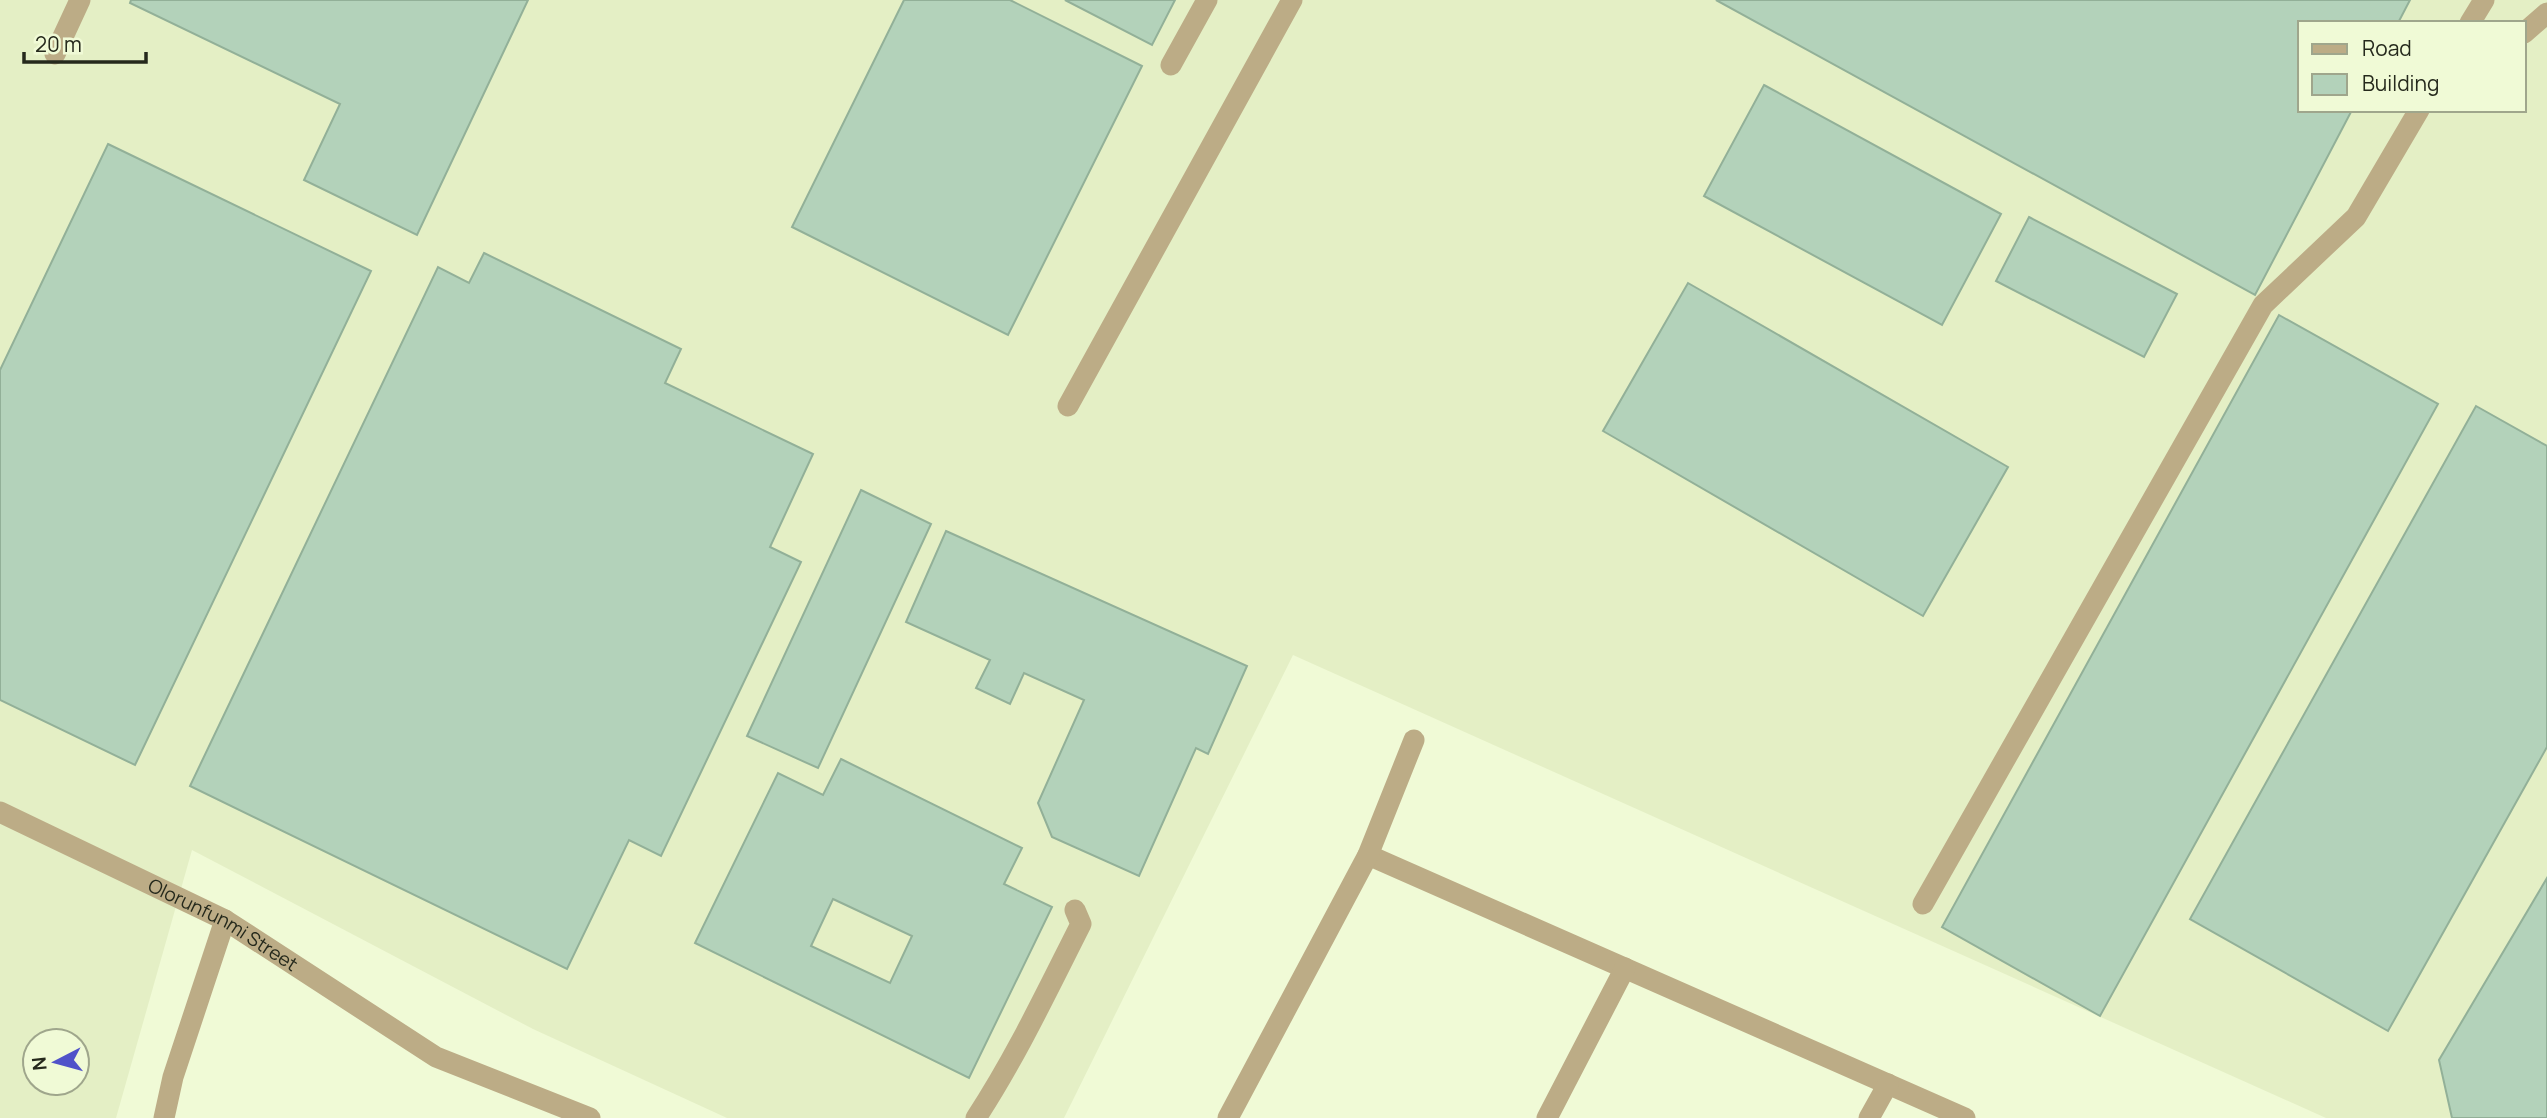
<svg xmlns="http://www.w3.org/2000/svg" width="2547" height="1118" viewBox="0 0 2547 1118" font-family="Manrope,sans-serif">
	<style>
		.built { fill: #e4efc5; fill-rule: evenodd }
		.building { fill: #b3d2ba; stroke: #92b098; stroke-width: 2; fill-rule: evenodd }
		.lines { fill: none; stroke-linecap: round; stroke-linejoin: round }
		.service { stroke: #bcac86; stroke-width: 21 }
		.minor { stroke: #bcac86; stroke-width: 21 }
		.labels { text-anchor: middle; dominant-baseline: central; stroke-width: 6; stroke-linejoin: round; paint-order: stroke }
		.street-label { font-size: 19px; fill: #25291c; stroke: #f0fad6 }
	</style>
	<rect width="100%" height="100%" fill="#f0fad6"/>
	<path class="built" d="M0,0h2547v1118h-221l-1033,-463 -229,463h-337l-194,-89 -341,-179 -76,268h-116zM2300,23h224v87h-224zM35,1041h42v42h-42z"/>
	<path class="building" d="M131,0h397l-111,235 -113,-55 36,-76 -210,-101z
		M904,0h106l132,66 -134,269 -216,-108z
		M1065,0h110l-23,45z
		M1716,0h694l-12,23h-98v87h52l-97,185z
		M1764,85l237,129 -59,111 -238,-129z
		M108,144l263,127 -236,494 -135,-65v-330z
		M2029,217l148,77 -33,63 -148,-76z
		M484,253l197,96 -16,34 148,71 -43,93 31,15 -140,294 -32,-16 -62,129 -377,-183 248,-519 31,16z
		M1688,283l320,184 -85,149 -320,-185z
		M2279,315l159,89 -338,612 -158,-89z
		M2476,406l71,40v301l-159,284 -198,-112z
		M861,490l70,34 -113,244 -71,-32z
		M946,531l301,135 -39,88 -12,-6 -57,128 -87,-39 -14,-34 46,-103 -60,-27 -14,31 -34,-16 14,-28 -84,-38z
		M841,759l181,89 -18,36 48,23 -83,171 -274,-135 83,-170 45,22zM833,899l79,37 -22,47 -79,-37z
		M2547,878v240h-95l-13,-58z"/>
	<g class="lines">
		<path class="service" d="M2470,23l14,-23
			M2524,33l23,-20
			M55,54l25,-54
			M1171,65l36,-65
			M1068,406l224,-406
			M1923,904l340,-599 93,-88 63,-107"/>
		<g class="minor">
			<path id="s1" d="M0,812l225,108 211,137 154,61"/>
			<path d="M1368,855l597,263"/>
			<path d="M164,1118l9,-41 52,-157"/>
			<path d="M976,1118c40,-61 72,-129 105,-194l-6,-14"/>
			<path d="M1228,1118l140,-263 46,-115"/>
			<path d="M1547,1118l78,-150"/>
			<path d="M1869,1118l19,-34"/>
		</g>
	</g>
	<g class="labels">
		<g class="street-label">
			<text stroke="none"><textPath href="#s1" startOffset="250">Olorunfunmi Street</textPath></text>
		</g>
	</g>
	<rect x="2298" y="21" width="228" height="91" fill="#f0fad6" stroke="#9fa68c" stroke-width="2"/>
	<rect x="2312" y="44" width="35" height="10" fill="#bcac86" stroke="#9fa68c" stroke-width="2"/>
	<text x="2362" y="56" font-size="21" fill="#25291c">Road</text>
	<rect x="2312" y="74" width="35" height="21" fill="#b3d2ba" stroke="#9fa68c" stroke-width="2"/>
	<text x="2362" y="91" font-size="21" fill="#25291c">Building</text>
	<g transform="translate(56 1062) rotate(264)"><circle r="33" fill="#f0fad6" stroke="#9fa68c" stroke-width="2"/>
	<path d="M0-5L12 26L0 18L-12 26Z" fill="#5052c9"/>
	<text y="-10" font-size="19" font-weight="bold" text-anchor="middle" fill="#25291c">N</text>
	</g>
	<path d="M24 52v10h122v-10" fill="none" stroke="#25291c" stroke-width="3.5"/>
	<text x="35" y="52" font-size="21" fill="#25291c" stroke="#f0fad6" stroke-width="5" paint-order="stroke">20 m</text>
</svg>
